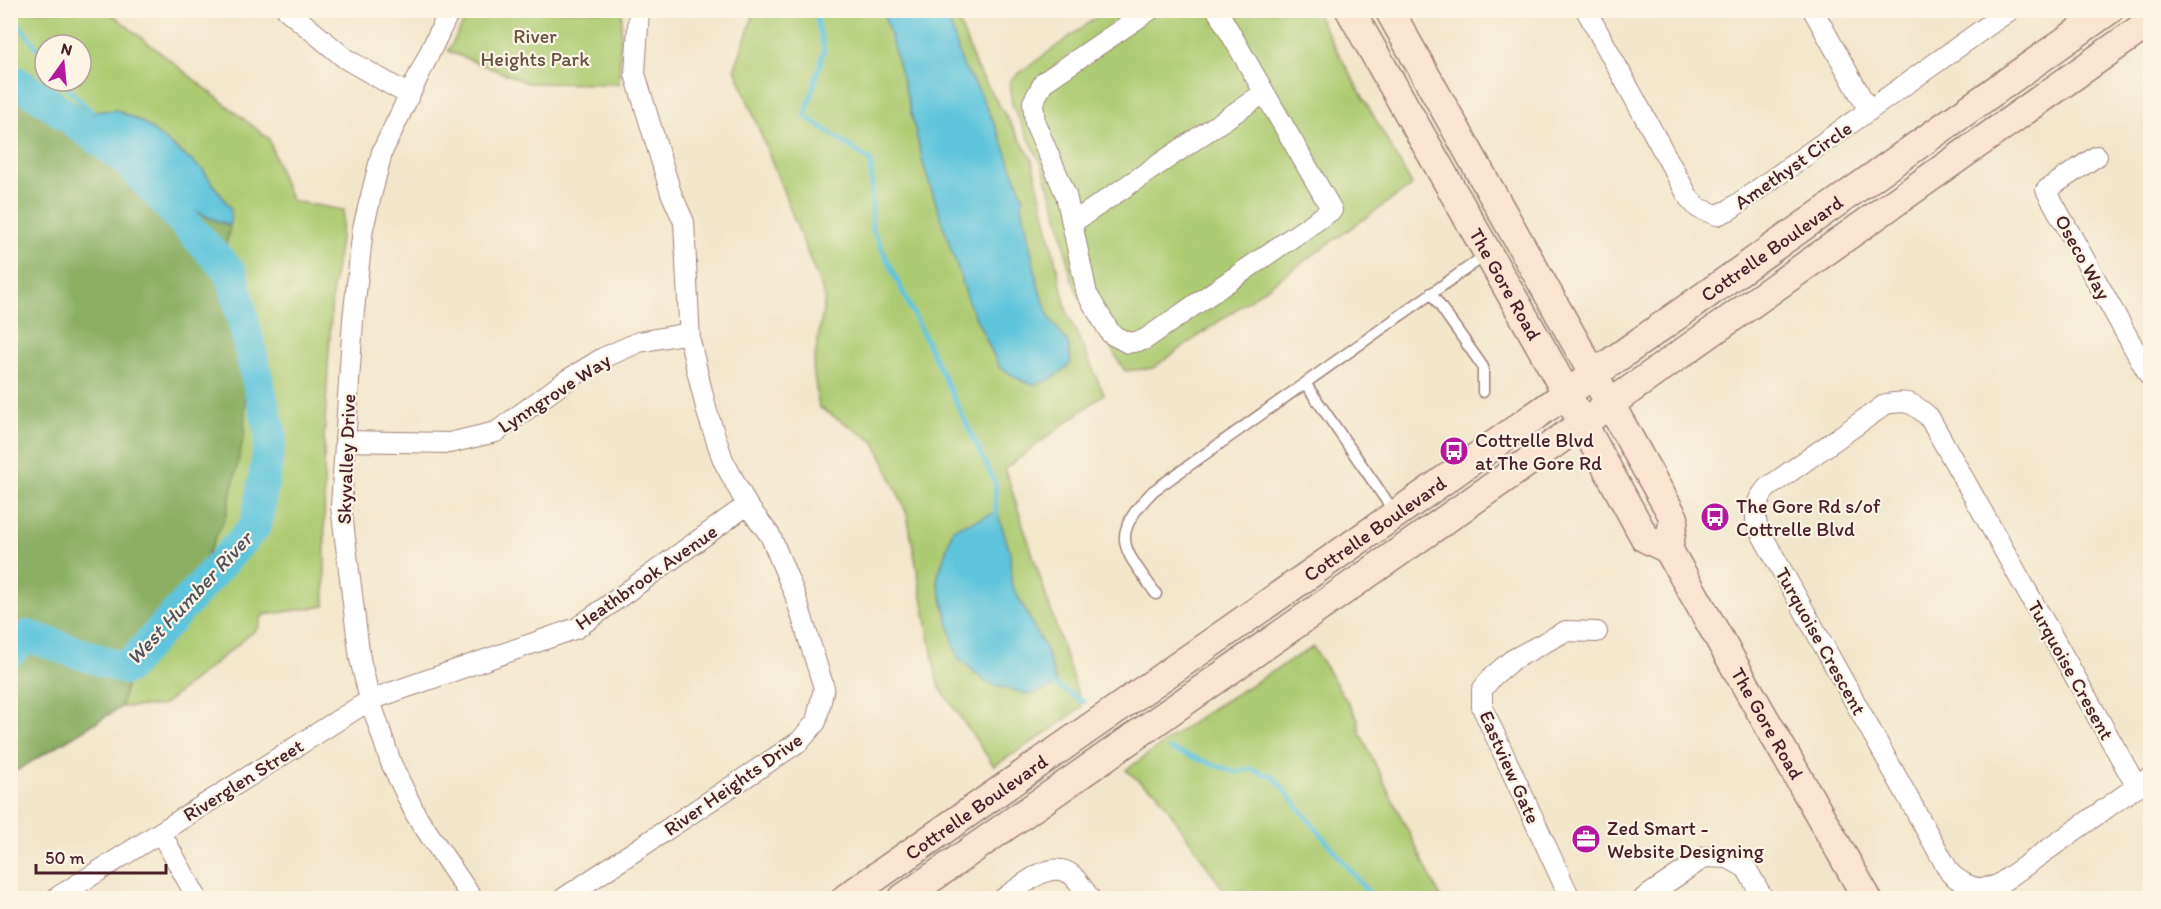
<svg xmlns="http://www.w3.org/2000/svg" width="2161" height="909" viewBox="0 0 2161 909" font-family="Itim,sans-serif">
	<style>
		.green { fill: #adcb72; stroke: #7c754e; stroke-width: 1.5; fill-rule: evenodd }
		.forest { fill: #8aaf64; stroke: #6a6748; stroke-width: 1.5 }
		.water { fill: #5fc5dc; stroke: #547284; stroke-width: 1.5 }
		.lines { fill: none; stroke-linecap: round; stroke-linejoin: round }
		.stream { stroke: #5fc5dc; stroke-width: 5 }
		.river { stroke: #5fc5dc; stroke-width: 32 }
		.service-casing { stroke: #9e827a; stroke-width: 13 }
		.minor-casing { stroke: #9e827a; stroke-width: 22 }
		.secondary-casing { stroke: #9e827a; stroke-width: 31 }
		.service { stroke: #fff; stroke-width: 10 }
		.minor { stroke: #fff; stroke-width: 20 }
		.secondary { stroke: #fce5d0; stroke-width: 28 }
		.labels { text-anchor: middle; dominant-baseline: central; stroke-width: 4.5; stroke-linejoin: round; paint-order: stroke }
		.park-label { font-size: 20px; fill: #685340; stroke: #fcf5e5 }
		.street-label { font-size: 20px; fill: #4a1f2b; stroke: #fcf5e5 }
		.poi-label { font-size: 20px; fill: #4a1f2b; stroke: #fcf5e5; text-anchor: start }
		.water-label { font-size: 21px; font-style: italic; fill: #505160; stroke: #fcf5e5 }
	</style>
	<rect width="100%" height="100%" fill="#fcf5e5"/>
	<filter id="ink" filterUnits="userSpaceOnUse"><feTurbulence type="fractalNoise" baseFrequency=".0167" numOctaves="2"/><feDisplacementMap in="SourceGraphic" scale="12" xChannelSelector="R" yChannelSelector="G"/><feConvolveMatrix kernelMatrix="1 2 1 2 8 2 1 2 1" color-interpolation-filters="sRGB"/></filter>
	<filter id="wash" filterUnits="userSpaceOnUse"><feTurbulence type="fractalNoise" baseFrequency=".008" numOctaves="4" result="noise"/><feDisplacementMap in="SourceGraphic" scale="24" xChannelSelector="R" yChannelSelector="G"/><feGaussianBlur stdDeviation="1.35" result="paint"/><feColorMatrix in="noise" values="0 0 0 0 0 0 0 0 0 0 0 0 0 0 0 0 0 1.4 0 .05"/><feComposite in="paint" operator="in"/></filter>
	<g filter="url(#wash)">
		<rect width="100%" height="100%" fill="#f2e6ca"/>
		<path class="green" d="M11,11h97l161,128 14,42 9,20 52,9 -12,86 -8,144 1,166 -62,9 -5,13 -96,78 -41,1 -110,67zM45,45h36v36h-36z
			M470,11h152l-3,73 -91,-1 -80,-32z
			M755,11h200l21,56 56,92 35,153 37,82 -99,75 77,238 -37,27 -51,32 -56,-81 -31,-171 -32,-72 -56,-35 -6,-38 12,-71 -90,-230z
			M1105,11h210l97,174 -259,183 -28,3 -47,-77 -7,-17 -11,-55 -18,-57 -30,-60 -2,-25z
			M1313,647l45,72 2,14 81,165h-212l-73,-107 -12,-6 -18,-15 84,-60z"/>
		<path class="forest" d="M11,69l81,43 7,18 86,77 45,19 -6,29 24,72 -4,108 -18,81 -27,55 -48,50 -17,31 -13,55 -110,67z"/>
		<path class="water" d="M883,11h63l17,55 15,23 23,50 22,58 -1,9 16,80 11,31 19,26 3,20c-12,12 -33,28 -50,17 -8,-4 -13,-9 -21,-12l-30,-62 -46,-139 -19,-79z
			M116,110l26,12 61,48 28,39 -1,17 -45,-19 -86,-77 -7,-18z
			M997,512l13,40 1,31 35,67 11,35 -27,10 -43,-12 -30,-27 -20,-77 16,-50z"/>
		<g class="lines">
			<path class="stream" d="M815,10l9,40 -19,66 66,45 1,67 123,255 1,35
				M10,12l35,47
				M62,81l7,9 23,22
				M1051,682l33,20
				M1170,749l65,23 16,-3 23,8 99,121"/>
			<path class="river" d="M10,78l34,21 82,61 106,114 39,162 -15,89 -130,144 -98,-33 -18,16"/>
		</g>
	</g>
	<g filter="url(#ink)">
		<g class="lines">
			<g class="service-casing">
				<path id="service" d="M1431,293l52,74v25
					M1305,383l90,130
					M1156,594c-33,-47 -48,-56 -3,-103l334,-237"/>
			</g>
			<g class="minor-casing">
				<path id="minor" d="M287,10l59,49 63,36
					M450,10l-68,142 -19,76 -10,92 -12,186 19,153 10,41 21,63 25,52 56,83
					M1150,10l-106,72 -11,20 2,21 31,72 21,99 24,40 17,9 16,-3 188,-130 -115,-200
					M1586,10l103,188 9,10 19,7 12,-5 281,-200
					M1813,10l56,101
					M2097,156l-51,34 104,187
					M1072,223l192,-130
					M345,441l104,2 47,-11 71,-52 36,-22 36,-16 50,-9
					M2137,787l-208,-370c-17,-15 -21,-17 -43,-13l-119,84c-11,13 -13,21 -10,38l193,347c16,14 28,19 48,12 51,-36 102,-72 152,-108
					M161,833l36,65
					M56,898l314,-198 207,-72 170,-123
					M564,898l236,-157 16,-19 8,-34 -29,-93 -25,-60 -23,-30 -24,-45 -16,-48 -17,-71 -6,-119 -13,-29 -36,-119 4,-64
					M1004,898c18,-12 46,-40 68,-23 7,6 12,16 18,23
					M1570,898l-88,-191v-17l11,-14 19,-16 54,-29 31,1
					M1644,898l61,-41 23,1 18,10 17,30"/>
			</g>
			<g class="secondary-casing">
				<g id="secondary">
					<path id="s1" d="M1350,10l195,344 100,184 23,11 199,349"/>
					<path d="M1389,10l285,508 -6,31"/>
					<path id="s2" d="M846,898l577,-403 686,-485"/>
					<path d="M903,898l615,-429 632,-447"/>
				</g>
			</g>
			<use href="#service" class="service"/>
			<use href="#minor" class="minor"/>
			<use href="#secondary" class="secondary"/>
		</g>
	</g>
	<defs>
		<g id="bus-disc" transform="scale(1.5)"><circle r="9.5" fill="#b5179e" stroke="#fcf5e5"/><path d="M-5-6H5V4H4V6H2V4H-2V6H-4V4H-5ZM-3.5-4V0h7V-4ZM-3.5 1.2v1.5H-2V1.2ZM2 1.2v1.5H3.5V1.2Z" fill="#fff"/></g>
		<g id="office-disc" transform="scale(1.5)"><circle r="9.5" fill="#b5179e" stroke="#fcf5e5"/><path d="M-6-3h4V-5.5h4V-3h4V5H-6ZM-1-4.5V-3h2v-1.5ZM-6 0V1H6V0Z" fill="#fff"/></g>
	</defs>
	<g fill-rule="evenodd">
		<use href="#bus-disc" x="1454" y="451"/>
		<use href="#bus-disc" x="1715" y="517"/>
		<use href="#office-disc" x="1586" y="839"/>
	</g>
	<g class="labels">
		<g class="park-label">
			<text x="535" y="36">River<tspan x="535" dy="23">Heights Park</tspan></text>
		</g>
		<g class="street-label">
			<text transform="translate(1793 165) rotate(-35)">Amethyst Circle</text>
			<text stroke="none"><textPath href="#s2" startOffset="1131">Cottrelle Boulevard</textPath></text>
			<text transform="translate(2083 257) rotate(61)">Oseco Way</text>
			<text stroke="none"><textPath href="#s1" startOffset="315">The Gore Road</textPath></text>
			<text transform="translate(554 393) rotate(-33)">Lynngrove Way</text>
			<text transform="translate(346 459) rotate(-88)">Skyvalley Drive</text>
			<text stroke="none"><textPath href="#s2" startOffset="645">Cottrelle Boulevard</textPath></text>
			<text transform="translate(646 577) rotate(-35)">Heathbrook Avenue</text>
			<text transform="translate(1821 641) rotate(61)">Turquoise Crescent</text>
			<text transform="translate(2071 670) rotate(61)">Turquoise Cresent</text>
			<text stroke="none"><textPath href="#s1" startOffset="831">The Gore Road</textPath></text>
			<text transform="translate(1510 767) rotate(66)">Eastview Gate</text>
			<text transform="translate(243 780) rotate(-32)">Riverglen Street</text>
			<text transform="translate(733 784) rotate(-35)">River Heights Drive</text>
			<text stroke="none"><textPath href="#s2" startOffset="159">Cottrelle Boulevard</textPath></text>
		</g>
		<g class="poi-label">
			<text x="1475" y="440">Cottrelle Blvd<tspan x="1475" dy="23">at The Gore Rd</tspan></text>
			<text x="1736" y="506">The Gore Rd s/of<tspan x="1736" dy="23">Cottrelle Blvd</tspan></text>
			<text x="1607" y="828">Zed Smart -<tspan x="1607" dy="23">Website Designing</tspan></text>
		</g>
		<g class="water-label">
			<text transform="translate(189 598) rotate(-47)">West Humber River</text>
		</g>
	</g>
	<rect width="2161" height="909" fill="none" stroke="#fcf5e5" stroke-width="36"/>
	<g transform="translate(63 63) rotate(15)"><circle r="28" fill="#fcf5e5" stroke="#b59f9b" stroke-width="1.5"/>
	<path d="M0-4.5L10 22L0 15L-10 22Z" fill="#b5179e"/>
	<text y="-9" font-size="16" font-weight="bold" text-anchor="middle" fill="#4a1f2b">N</text>
	</g>
	<path d="M36 864v9h130v-9" fill="none" stroke="#4a1f2b" stroke-width="3"/>
	<text x="45" y="864" font-size="18" fill="#4a1f2b" stroke="#fcf5e5" stroke-width="4.5" paint-order="stroke">50 m</text>
</svg>
